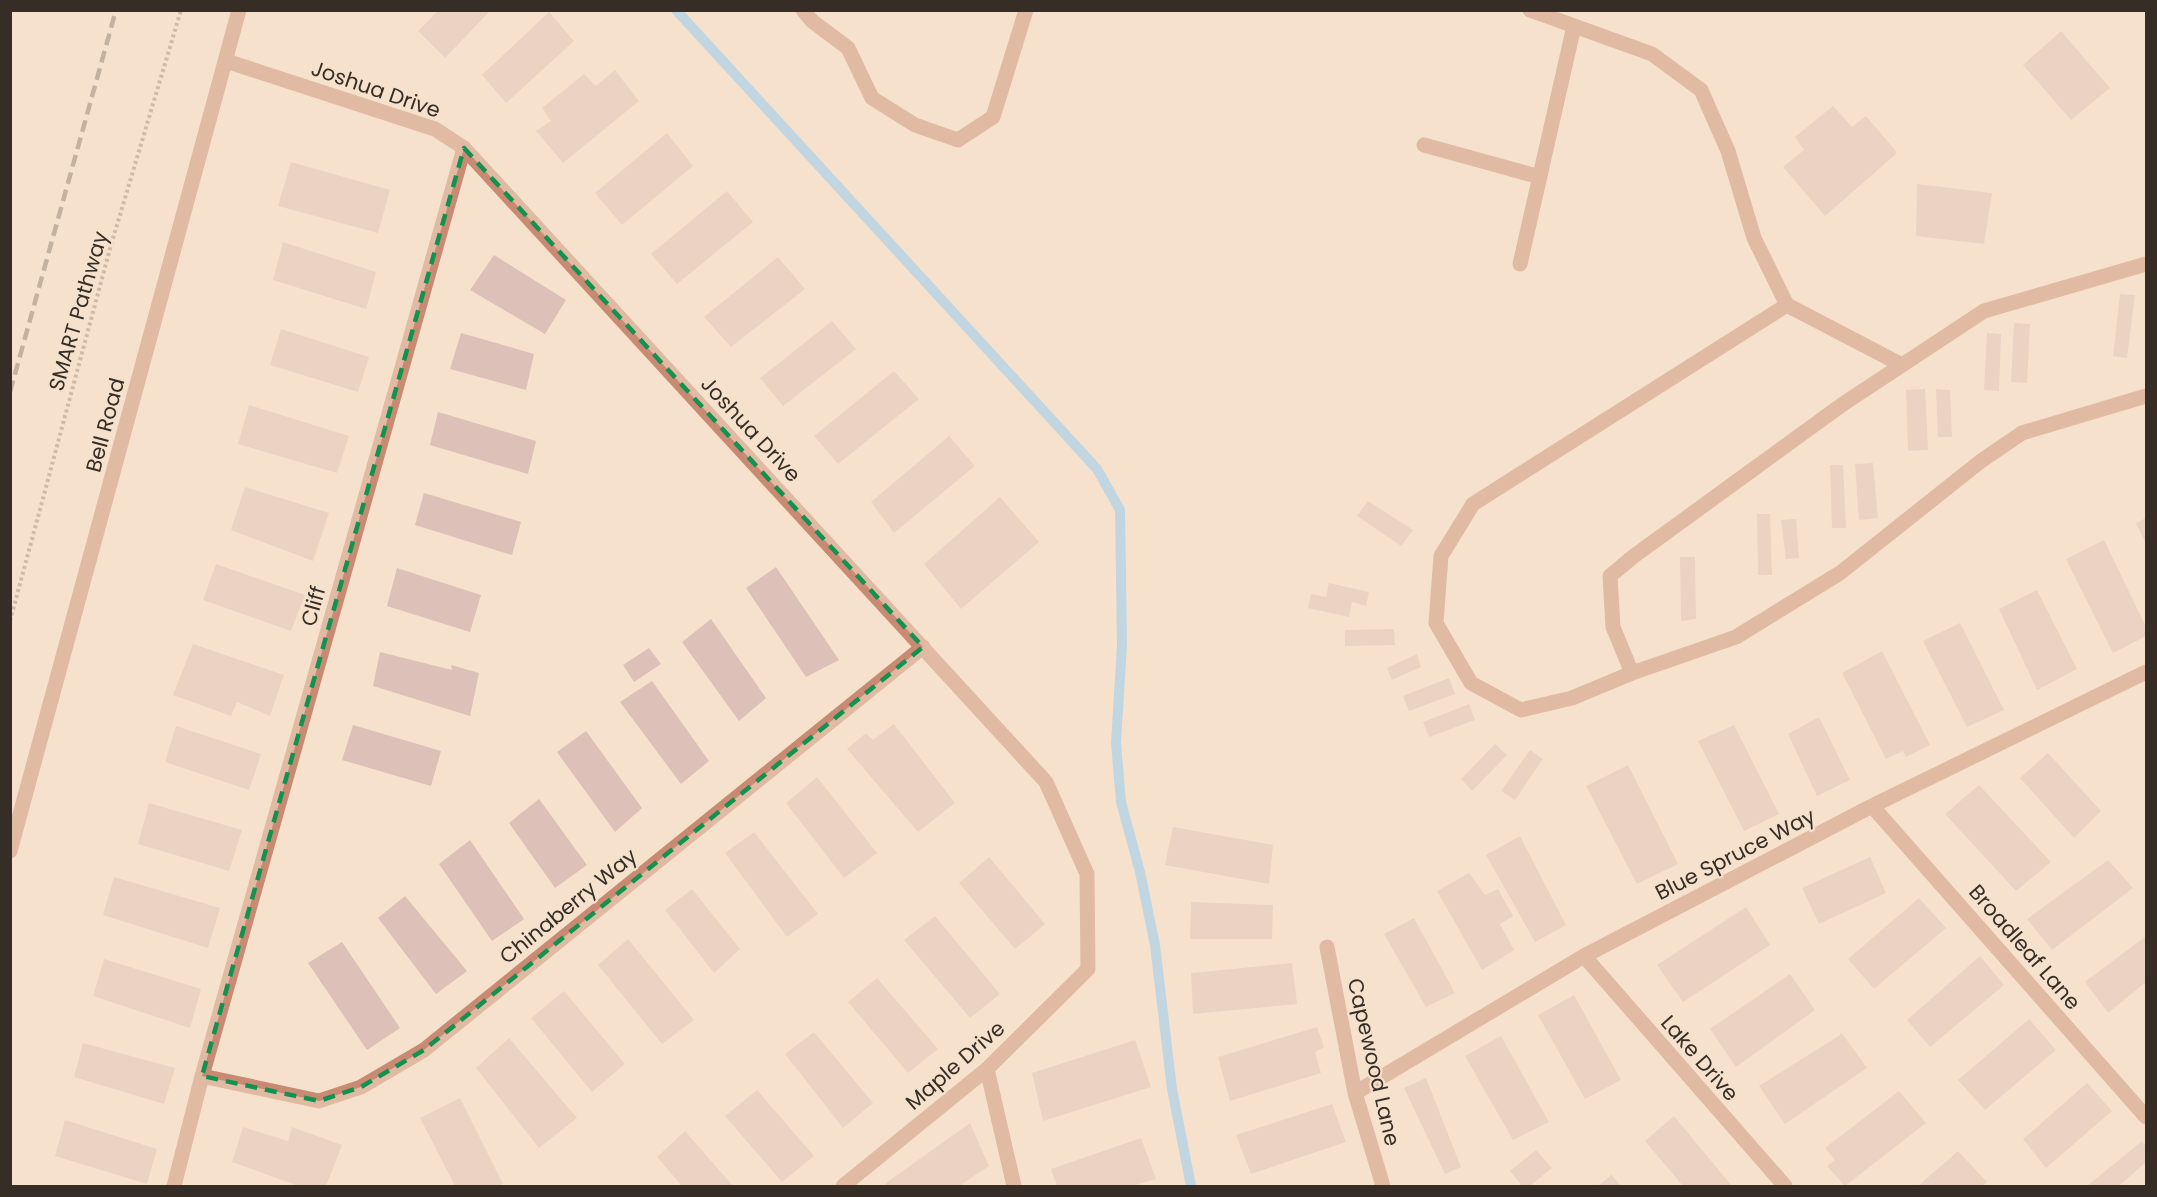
<svg xmlns="http://www.w3.org/2000/svg" width="2157" height="1197" viewBox="0 0 2157 1197" font-family="Poppins,sans-serif">
	<style>
		.lines { fill: none; stroke-linecap: round; stroke-linejoin: round }
		.stream { stroke: #81c8f9; stroke-width: 10 }
		.building { fill: #ddc0b8 }
		.path { stroke: #9c8d7e; stroke-width: 4; stroke-dasharray: 3 3; stroke-linecap: butt }
		.lane { stroke: #c88a72; stroke-width: 15 }
		.street { stroke: #c88a72; stroke-width: 15 }
		.rail { stroke: #87796c; stroke-width: 4.5; stroke-dasharray: 12 6; stroke-linecap: butt }
		.marked { fill: none; stroke: #129250; stroke-width: 4.5; stroke-dasharray: 12 8; stroke-linejoin: round }
		.labels { text-anchor: middle; dominant-baseline: central; stroke-width: 4.5; stroke-linejoin: round; paint-order: stroke }
		.street-label { font-size: 21px; fill: #362e26; stroke: #f6e1cd }
	</style>
	<rect width="100%" height="100%" fill="#f6e1cd"/>
	<g class="lines">
		<path class="stream" d="M676,10l421,459 23,41 2,136 -6,97 5,59 19,70 15,73 17,144 19,97"/>
	</g>
	<path class="building" d="M439,10h52l-46,48 -27,-27z
		M549,12l25,29 -68,62 -24,-28z
		M2061,31l49,57 -39,32 -48,-55z
		M615,70l24,31 -76,62 -27,-32 15,-10 -9,-13 42,-34 12,12z
		M1833,106l19,21 14,-11 29,34 1,4 -71,62 -42,-49 21,-17 -9,-13z
		M667,133l26,33 -71,59 -27,-32z
		M291,162l99,28 -12,43 -100,-27z
		M1917,184l75,9 -8,51 -68,-8z
		M727,191l26,31 -76,62 -26,-30z
		M283,242l93,30 -10,37 -93,-29z
		M494,255l72,45 -21,34 -75,-44z
		M778,257l27,32 -74,58 -27,-30z
		M2120,294l15,1 -8,63 -14,-2z
		M832,321l24,28 -73,57 -23,-28z
		M2014,323l16,1 -3,59 -16,-1z
		M281,329l88,28 -11,35 -88,-27z
		M461,333l73,21 -8,36 -76,-21z
		M1987,333l14,1 -2,57 -15,-1z
		M894,371l25,28 -81,65 -24,-28z
		M1925,389l3,61 -20,1 -2,-61z
		M1936,389l14,1 2,47h-14z
		M249,405l100,31 -12,37 -99,-29z
		M438,412l98,29 -8,33 -98,-29z
		M949,436l26,30 -81,67 -23,-31z
		M1873,463l5,55 -19,2 -4,-56z
		M1830,465h13l3,63h-14z
		M245,487l84,26 -16,48 -82,-31z
		M424,493l97,29 -9,33 -97,-30z
		M1000,497l39,45 -78,67 -37,-45z
		M1368,501l45,29 -12,16 -44,-30z
		M1757,514h13l2,61h-14z
		M2146,518v26l-10,-21z
		M1796,519l3,39 -13,1 -5,-39z
		M2104,540l42,87v9l-33,17 -47,-94z
		M1680,557h15l1,62 -15,2z
		M216,564l89,31 -14,36 -88,-31z
		M776,567l63,93 -33,17 -60,-89z
		M397,568l84,27 -11,37 -83,-26z
		M1329,583l40,9 -3,14 -14,-4 -3,15 -41,-9 3,-14 15,3z
		M2037,590l40,79 -40,21 -38,-81z
		M711,619l55,79 -27,23 -57,-79z
		M1960,623l44,87 -37,17 -44,-86z
		M1394,629l1,16 -50,1v-16z
		M193,644l91,31 -14,41 -33,-14 -6,14 -58,-21z
		M649,648l12,16 -27,18 -11,-17z
		M1882,651l48,94 -24,12 -3,-6 -17,8 -44,-86z
		M380,652l72,18 -1,-5 28,8 -9,43 -97,-30z
		M1417,654l4,13 -29,13 -5,-12z
		M1449,678l6,16 -46,17 -6,-15z
		M652,681l57,80 -28,23 -61,-82z
		M1469,704l6,16 -46,17 -6,-15z
		M1819,717l31,63 -33,16 -29,-62z
		M894,724l61,79 -37,29 -71,-83 19,-16 7,7z
		M353,725l88,26 -10,35 -89,-26z
		M1734,725l45,89 -35,17 -46,-90z
		M176,726l85,28 -12,36 -84,-28z
		M586,731l56,77 -27,24 -58,-80z
		M1495,744l12,11 -35,36 -11,-12z
		M1530,750l13,9 -28,41 -14,-9z
		M2048,753l53,58 -27,27 -54,-60z
		M1628,765l50,99 -41,20 -51,-98z
		M817,777l60,76 -33,25 -58,-75z
		M1979,785l72,77 -35,29 -71,-77z
		M539,799l48,66 -32,23 -46,-65z
		M149,803l93,27 -13,41 -91,-27z
		M1173,827l100,18 -4,39 -104,-19z
		M754,832l64,82 -31,23 -62,-84z
		M1520,836l46,89 -31,17 -49,-87z
		M470,840l54,79 -32,22 -53,-77z
		M989,857l56,67 -30,25 -56,-66z
		M1870,857l16,36 -67,31 -17,-36z
		M2108,860l25,28 -81,62 -25,-31z
		M1469,873l16,22 13,-6 15,27 -13,8 14,26 -32,20 -45,-79z
		M114,877l106,31 -12,40 -105,-33z
		M692,889l48,60 -26,24 -49,-63z
		M405,896l62,75 -31,23 -58,-76z
		M1919,898l27,30 -72,61 -26,-30z
		M1191,902l82,3 -1,34h-82z
		M1746,907l24,38 -87,57 -26,-37z
		M935,916l65,78 -30,24 -66,-78z
		M1414,918l41,75 -29,14 -42,-73z
		M2146,936v46l-38,31 -23,-31z
		M628,939l66,81 -32,24 -64,-79z
		M342,942l58,86 -33,22 -59,-87z
		M1980,956l24,29 -74,62 -23,-27z
		M104,959l97,30 -11,39 -97,-32z
		M1292,963l5,41 -104,10 -2,-41z
		M1790,974l25,36 -79,57 -26,-38z
		M877,978l61,71 -30,24 -60,-71z
		M564,991l61,73 -33,28 -61,-74z
		M1574,995l47,85 -36,19 -47,-84z
		M2029,1019l27,31 -71,60 -27,-30z
		M1317,1027l7,20 -9,5 6,21 -91,28 -12,-44z
		M814,1032l59,71 -30,25 -58,-74z
		M1841,1032l26,36 -82,56 -26,-38 81,-51z
		M1501,1036l48,86 -36,18 -48,-84z
		M509,1038l68,80 -38,30 -63,-80z
		M1135,1040l16,47 -108,34 -11,-48z
		M83,1043l92,25 -11,36 -90,-27z
		M1426,1078l35,89 -16,7 -41,-86z
		M2087,1083l25,28 -66,57 -23,-29z
		M757,1090l57,66 -32,26 -57,-66z
		M1899,1091l27,32 -81,63 -18,-20 8,-6 -10,-12z
		M460,1098l43,86 -4,2h-44l-35,-68z
		M1332,1104l14,38 -95,32 -15,-39z
		M1674,1116l58,70h-49l-38,-45z
		M65,1120l92,29 -10,35 -92,-28z
		M970,1123l19,43 -30,20h-74l1,-3z
		M243,1127l45,14 4,-14 50,18 -16,41h-27l-67,-24z
		M685,1131l48,55h-51l-25,-29z
		M1141,1138l15,41 -24,7h-75l-6,-17z
		M2142,1141l4,6v15l-27,24h-32z
		M1536,1150l16,18 -22,18h-8l-12,-15z
		M1958,1151l29,31 -5,4h-64z
		M1611,1174l10,12h-23l12,-10z"/>
	<g class="lines">
		<path class="path" d="M10,621l101,-376 70,-235"/>
		<path class="lane" d="M803,10l9,11 36,27 24,50 43,27 43,15 35,-23 33,-107
			M1530,10l122,44 49,36 27,61 26,87 33,67
			M1424,145l116,32
			M1520,264l54,-238
			M1902,365l-115,-60 -314,199 -32,52 -5,67 35,60 50,27 51,-12 60,-25 104,-36 104,-64 141,-112 41,-28 124,-37
			M1632,673l-19,-46 -3,-51 24,-20 209,-152 141,-93 162,-47"/>
		<path class="street" d="M226,61l209,68 29,19 582,634 41,92 1,95 -101,100 -144,117
			M1872,806l274,311
			M10,851l229,-841
			M1327,947l28,146 28,93
			M1584,956l201,230
			M987,1069l27,117
			M202,1076l117,25 42,-14 63,-37 499,-403
			M1355,1093l229,-137 288,-150 274,-134
			M174,1186l28,-110 262,-928"/>
		<path class="rail" d="M10,392l106,-382"/>
	</g>
	<path d="M0 0H2157V1197H0ZM464,148l459,499 -499,403 -63,37 -42,14 -117,-25z" fill="#f6e1cd" fill-opacity=".55" fill-rule="evenodd"/>
	<path class="marked" d="M464,148l459,499 -499,403 -63,37 -42,14 -117,-25z"/>
	<g class="labels">
		<g class="street-label">
			<text transform="translate(376 89) rotate(19)">Joshua Drive</text>
			<text transform="translate(78 311) rotate(-74)">SMART Pathway</text>
			<text transform="translate(105 425) rotate(-75)">Bell Road</text>
			<text transform="translate(751 429) rotate(47)">Joshua Drive</text>
			<text transform="translate(313 606) rotate(-74)">Cliff</text>
			<text transform="translate(1735 854) rotate(-27)">Blue Spruce Way</text>
			<text transform="translate(568 906) rotate(-39)">Chinaberry Way</text>
			<text transform="translate(2025 947) rotate(49)">Broadleaf Lane</text>
			<text transform="translate(1700 1058) rotate(49)">Lake Drive</text>
			<text transform="translate(1374 1062) rotate(77)">Capewood Lane</text>
			<text transform="translate(955 1065) rotate(-41)">Maple Drive</text>
		</g>
	</g>
	<rect width="2157" height="1197" fill="none" stroke="#362e26" stroke-width="24"/>
</svg>
